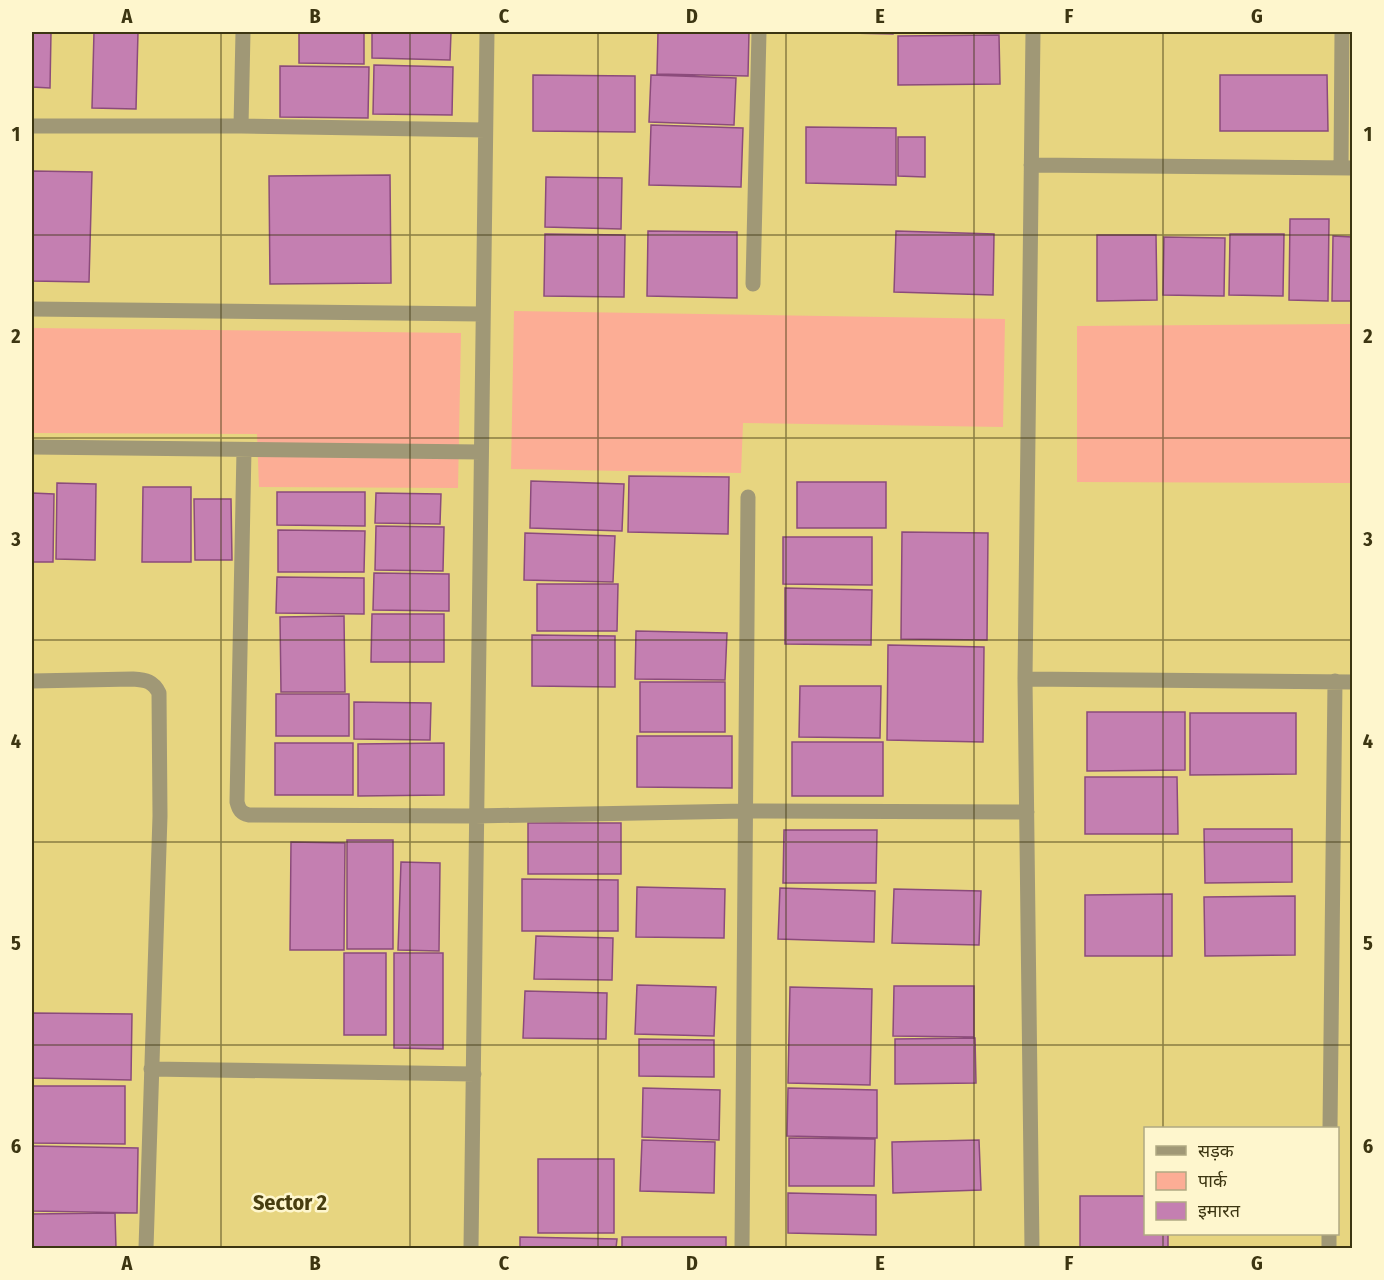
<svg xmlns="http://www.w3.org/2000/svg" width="1384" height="1280" viewBox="0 0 1384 1280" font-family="'Fira Sans Condensed','Noto Sans Devanagari',sans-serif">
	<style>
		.green { fill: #fcad95 }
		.building { fill: #c47fb1; stroke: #8b4b7b; stroke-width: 1.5 }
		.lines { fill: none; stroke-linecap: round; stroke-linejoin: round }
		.minor { stroke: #a09876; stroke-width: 15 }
		.grid { fill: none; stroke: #3c3511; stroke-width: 1.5; stroke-opacity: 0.55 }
		.labels { text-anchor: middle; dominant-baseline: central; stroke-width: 5; stroke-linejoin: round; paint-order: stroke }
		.district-label { font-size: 22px; font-weight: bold; fill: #483e10; stroke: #fef6cd }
		.neatline { fill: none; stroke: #3c3511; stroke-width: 2 }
		.grid-label { font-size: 20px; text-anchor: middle; font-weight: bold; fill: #3c3511 }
	</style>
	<rect width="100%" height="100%" fill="#e7d580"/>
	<path class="green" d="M514,311l491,8 -2,108 -260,-4 -2,50 -230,-4z
		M1352,324v159l-275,-1v-156z
		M32,328l429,5 -3,155 -199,-1 -2,-53 -225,-1z"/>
	<path class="building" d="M32,32h19l-1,56 -18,-1z
		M94,32h44l-2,77 -44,-1z
		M299,32h65v32l-65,-1z
		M372,32h79l-1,28 -78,-2z
		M658,32h91l-1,44 -91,-2z
		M802,32h91v2z
		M999,35l1,49 -102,1v-49z
		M374,65l79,2 -1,48 -79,-1z
		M280,66l89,1 -1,51 -88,-1z
		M533,75l102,1v56l-102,-1z
		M651,75l85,3 -2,47 -85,-3z
		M1220,75h107l1,56h-108z
		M651,125l92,3 -2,59 -92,-2z
		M806,127l90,1v57l-90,-2z
		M898,137h27v40l-27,-1z
		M32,171l60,1 -3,110 -57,-1z
		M390,175l1,108 -121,1 -1,-108z
		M546,177l76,1 -1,51 -76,-2z
		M1290,219h39l-1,82 -39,-1z
		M648,231l89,1v66l-90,-2z
		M896,231l98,3 -1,61 -99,-3z
		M545,234l80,1 -1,62 -80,-1z
		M1230,234h54l-1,62 -54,-1z
		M1097,235h59l1,65 -60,1z
		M1333,236l19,1v64h-20z
		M1164,237l61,1 -1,58 -61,-1z
		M629,476l100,1 -1,57 -100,-2z
		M531,481l93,3 -2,47 -92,-3z
		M797,482h89v46h-89z
		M57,483l39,1 -1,76 -39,-1z
		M143,487h48v75h-49z
		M277,492h88v34l-88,-1z
		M32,493l22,1 -1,68h-21z
		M376,493l65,1 -1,30 -65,-1z
		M194,499h37l1,61h-37z
		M376,526l68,1 -1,44 -68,-1z
		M278,530l87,1 -1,41h-86z
		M902,532l86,1 -1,107 -86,-1z
		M525,533l90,3 -2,46 -89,-2z
		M783,537h89v48l-89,-1z
		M374,573l75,1v37l-76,-1z
		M277,577l87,1v36l-88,-1z
		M537,584h81l-1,47h-80z
		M785,588l87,2 -1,55 -86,-1z
		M372,614h72v48h-73z
		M344,616l1,76h-64l-1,-75z
		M636,631l91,2 -2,47 -90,-1z
		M532,635l83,1v51l-83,-1z
		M888,645l96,2 -1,95 -96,-2z
		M640,682h85v50h-85z
		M800,686h81l-1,52 -81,-1z
		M276,694h73v42h-73z
		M354,702l77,1 -1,37 -76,-1z
		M1087,712h98v58l-98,1z
		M1190,713h106v61l-106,1z
		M637,736h95v52l-95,-1z
		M792,742h91v54h-91z
		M275,743h78v52h-78z
		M444,743v52l-86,1v-52z
		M1085,777h92l1,57h-93z
		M528,823h93v51h-93z
		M1204,829h88v53l-87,1z
		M784,830h93l-1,53h-93z
		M347,840h46v109h-46z
		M291,842l54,1 -1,107h-54z
		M401,862l39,1 -1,88 -41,-1z
		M522,879l96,1v51h-96z
		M637,887l88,2 -1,49 -88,-1z
		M780,888l95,3 -1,51 -96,-3z
		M894,889l87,2 -2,54 -87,-2z
		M1172,894v62h-87v-61z
		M1295,896v59l-90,1 -1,-59z
		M536,936l77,2 -1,42 -78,-1z
		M344,953h42v82h-42z
		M394,953h49v96l-49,-1z
		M637,985l79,2 -2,49 -79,-2z
		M894,986h80v51l-81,-1z
		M790,987l82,2 -2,96 -82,-2z
		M525,991l82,2 -1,46 -83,-1z
		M32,1013l100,1 -1,66 -99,-2z
		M975,1038l1,45 -81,1v-45z
		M639,1039l75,1v37l-75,-1z
		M32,1086h93v58l-93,-1z
		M643,1088l77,2 -1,50 -77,-3z
		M788,1088l89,2v48l-90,-2z
		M789,1138l86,1 -1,47h-85z
		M642,1140l73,2 -1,51 -74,-2z
		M979,1140l2,50 -88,3 -1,-51z
		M32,1146l106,2 -1,65 -105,-2z
		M538,1159h76v74h-76z
		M788,1193l88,2v40l-88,-2z
		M1080,1196h66v38h22v14h-88z
		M115,1213l1,35h-84v-34z
		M520,1237l97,2 -1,9h-96z
		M622,1237h104v11h-104z"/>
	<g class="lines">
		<path class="minor" d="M32,126h209l244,4
			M241,126l2,-94
			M1031,165l321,3
			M1341,168l1,-136
			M753,284l6,-252
			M32,309l450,5
			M32,447l449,5
			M244,450l-7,352c2,8 4,11 12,13l226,1 270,-5 282,1
			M1025,679l327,3
			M32,681l101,-2c13,1 20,2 26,14l1,123 -14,432
			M151,1069l323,5
			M1330,1128l5,-447
			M471,1248l16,-1216
			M742,1248l6,-751
			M1032,1248l-7,-569 8,-647
			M1329,1248v-14"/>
	</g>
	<path class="grid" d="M221,32v1216M410,32v1216M598,32v1216M786,32v1216M974,32v1216M1163,32v1096M32,235h1320M32,438h1320M32,640h1320M32,842h1320M32,1045h1320M1163,1234v14"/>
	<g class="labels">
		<g class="district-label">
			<text x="290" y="1202">Sector 2</text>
		</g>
	</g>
	<rect width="1384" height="1280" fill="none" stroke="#fef6cd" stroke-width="66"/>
	<rect x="1144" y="1127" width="195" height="108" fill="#fef6cd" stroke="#b0a982" stroke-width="1.5"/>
	<rect x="1156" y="1146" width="30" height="9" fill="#a09876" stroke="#b0a982" stroke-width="1.5"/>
	<text x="1198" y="1157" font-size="18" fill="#3c3511">सड़क</text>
	<rect x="1156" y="1172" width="30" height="18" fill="#fcad95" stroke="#b0a982" stroke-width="1.5"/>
	<text x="1198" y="1187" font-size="18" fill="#3c3511">पार्क</text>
	<rect x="1156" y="1202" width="30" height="18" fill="#c47fb1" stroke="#b0a982" stroke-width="1.5"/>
	<text x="1198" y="1217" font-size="18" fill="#3c3511">इमारत</text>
	<rect x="33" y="33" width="1318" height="1214" class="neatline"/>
	<g class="grid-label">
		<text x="127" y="23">A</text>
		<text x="315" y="23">B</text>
		<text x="504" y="23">C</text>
		<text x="692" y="23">D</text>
		<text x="880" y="23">E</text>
		<text x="1069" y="23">F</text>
		<text x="1257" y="23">G</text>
		<text x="16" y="141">1</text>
		<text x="1368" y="141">1</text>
		<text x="16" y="343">2</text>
		<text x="1368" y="343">2</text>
		<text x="16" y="546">3</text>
		<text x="1368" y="546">3</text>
		<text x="16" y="748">4</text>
		<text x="1368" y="748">4</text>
		<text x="16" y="950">5</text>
		<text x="1368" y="950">5</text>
		<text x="16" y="1153">6</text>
		<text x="1368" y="1153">6</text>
		<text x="127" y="1270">A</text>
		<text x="315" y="1270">B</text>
		<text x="504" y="1270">C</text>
		<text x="692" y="1270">D</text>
		<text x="880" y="1270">E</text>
		<text x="1069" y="1270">F</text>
		<text x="1257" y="1270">G</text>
	</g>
</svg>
